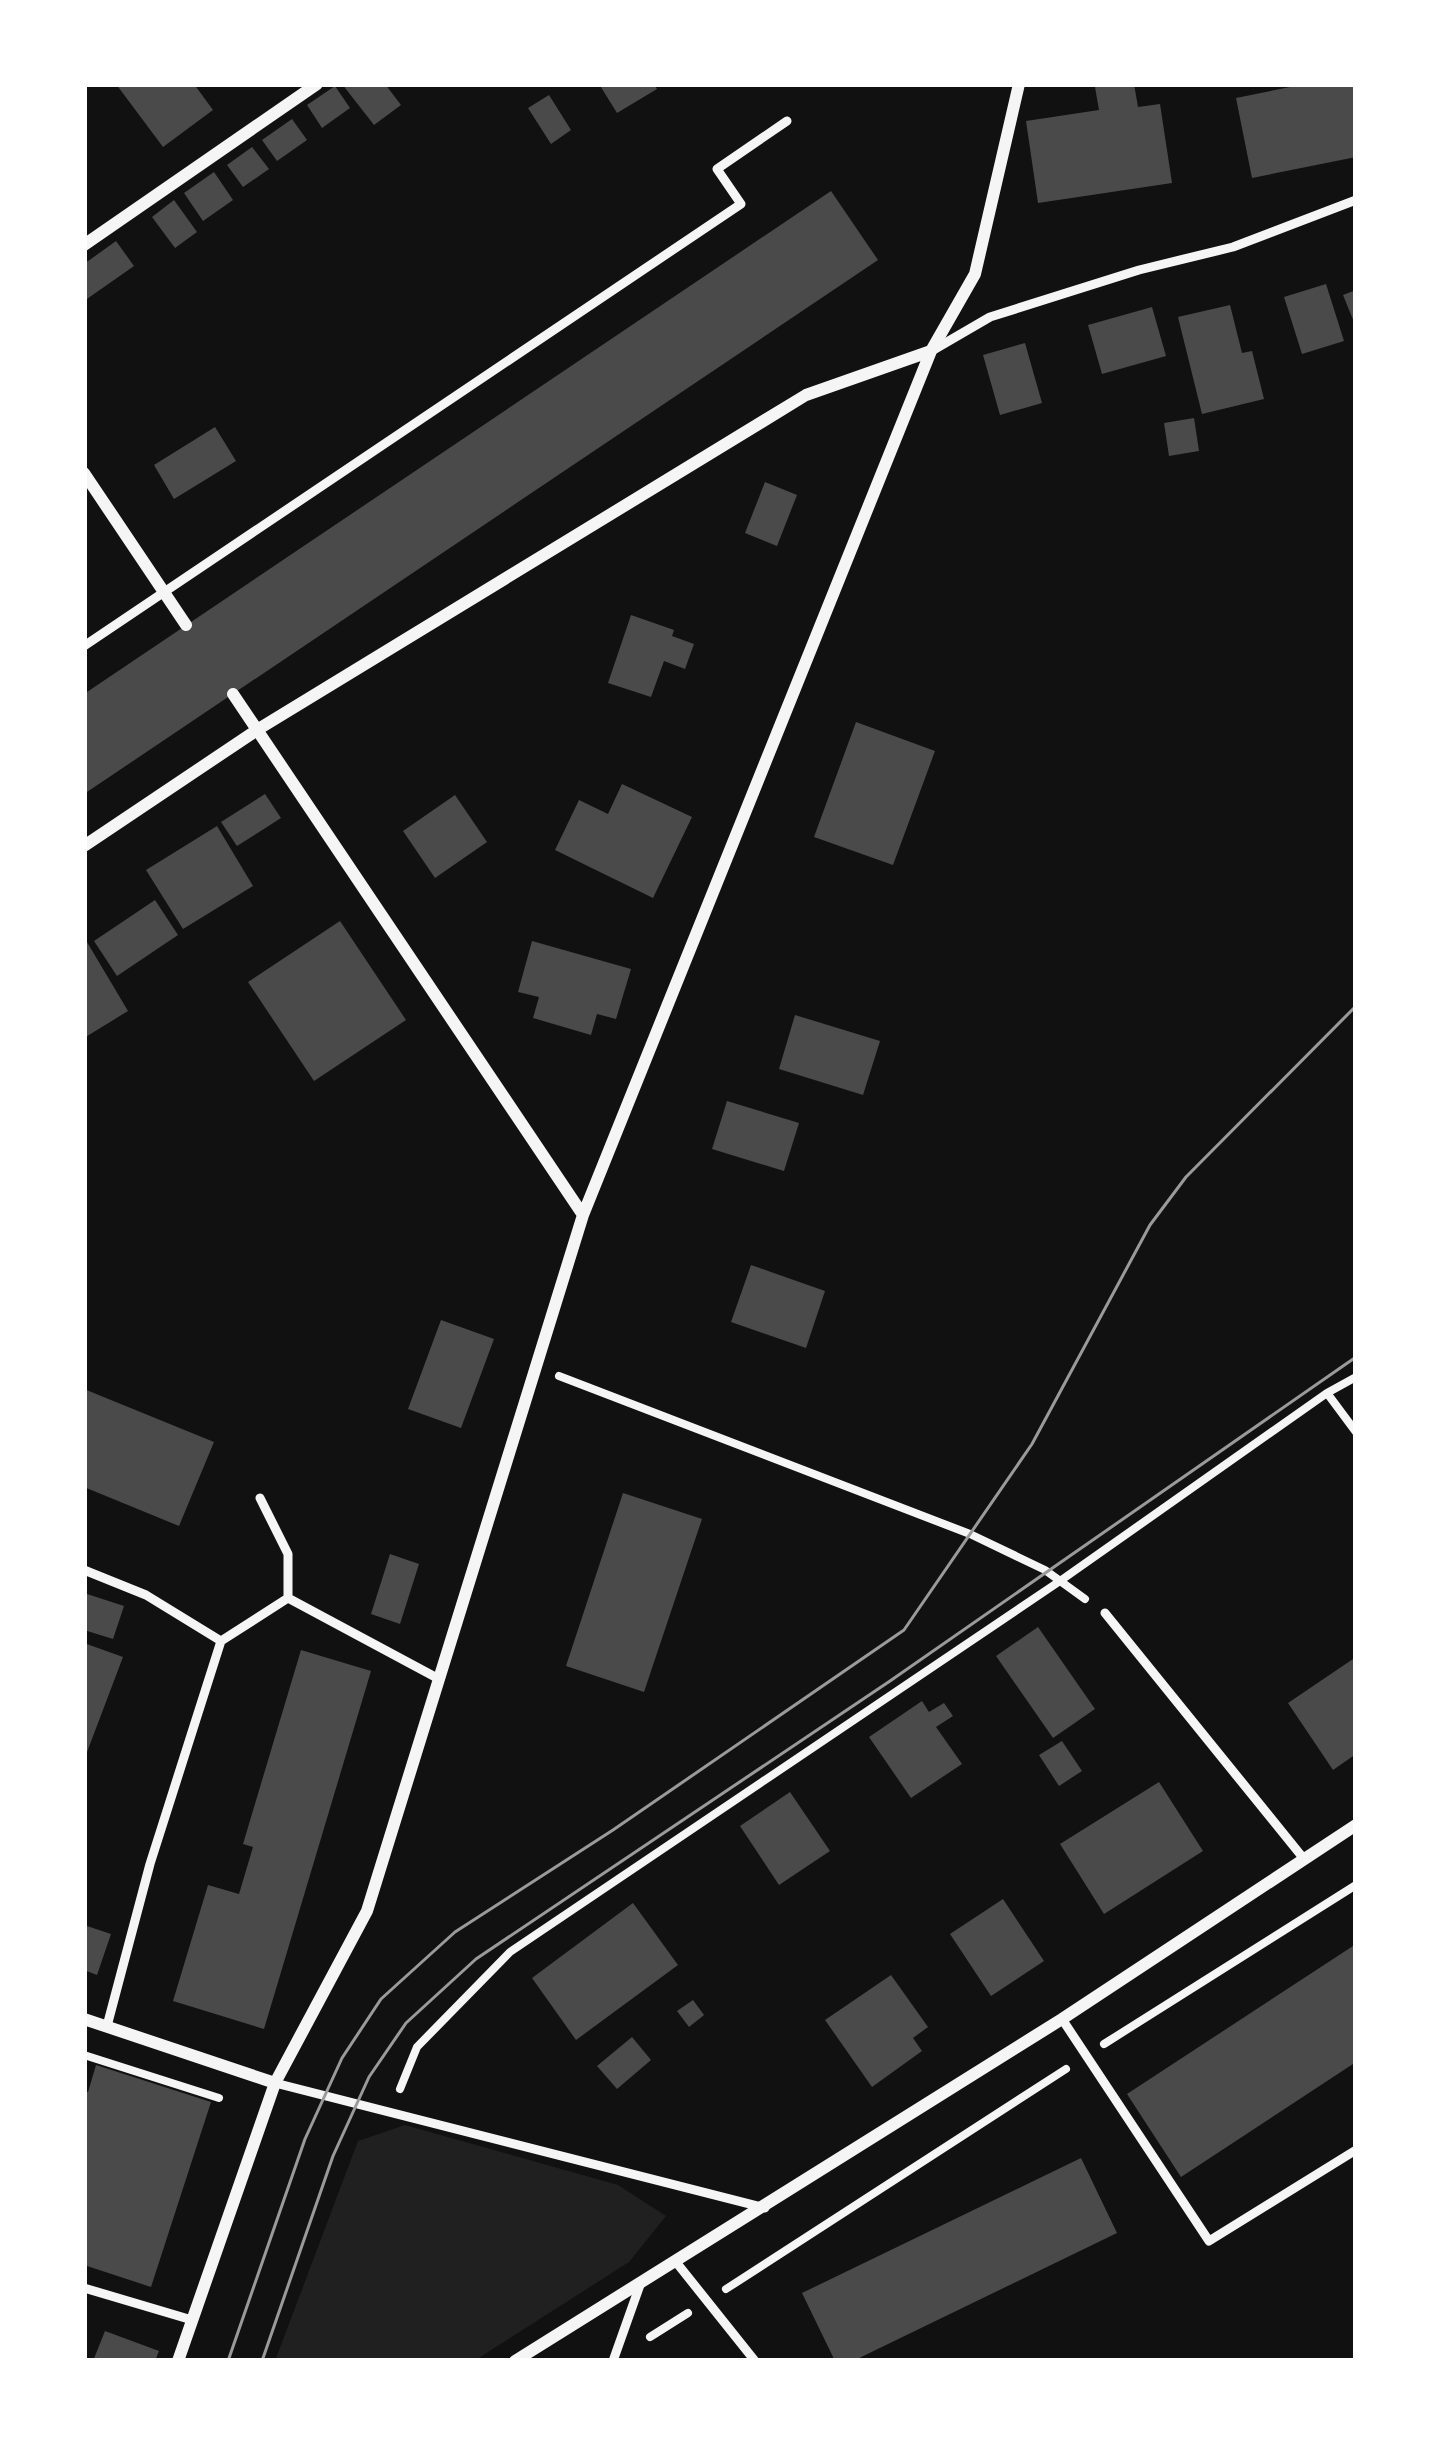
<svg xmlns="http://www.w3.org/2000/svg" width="1440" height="2445" viewBox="0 0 1440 2445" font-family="'Noto Sans',sans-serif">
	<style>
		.green { fill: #202020 }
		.building { fill: #4a4a4a }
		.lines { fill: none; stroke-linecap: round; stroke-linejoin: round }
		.path { stroke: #f5f5f5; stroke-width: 8 }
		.service { stroke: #f5f5f5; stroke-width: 9 }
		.minor { stroke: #f5f5f5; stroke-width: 12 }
		.tram { stroke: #9a9a9a; stroke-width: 3 }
	</style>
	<rect width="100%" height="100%" fill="#111"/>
	<path class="green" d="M405,2125l213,60 48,31 -37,46 -155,99h-199l83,-220z"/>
	<path class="building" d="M116,84h78l19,26 -50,37z
		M342,84h43l16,21 -27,20z
		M599,84h55l3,5 -40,24z
		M1134,84l4,23 22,-3 12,79 -134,20 -12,-82 73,-11 -4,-23z
		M1305,84h51v73l-104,21 -16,-80z
		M335,86l15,22 -28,20 -15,-23z
		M549,95l22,35 -20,14 -23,-36z
		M292,119l15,21 -30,21 -15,-21z
		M252,147l17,22 -26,18 -16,-22z
		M214,172l19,28 -30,21 -19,-28z
		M831,191l47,69 -794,534v-100z
		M174,200l23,32 -22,16 -23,-31z
		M116,241l18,25 -50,35v-37z
		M1326,284l18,57 -42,13 -18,-57z
		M1356,290v37l-13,-32z
		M1230,305l12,48 10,-2 12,48 -62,15 -24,-97z
		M1152,307l14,49 -64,18 -14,-49z
		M1025,343l17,60 -42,12 -17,-60z
		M1194,418l5,33 -30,5 -5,-33z
		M215,427l21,34 -62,38 -20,-34z
		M765,482l32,13 -20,51 -32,-13z
		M631,615l43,15 -2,6 22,8 -9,25 -21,-8 -13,36 -43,-14z
		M856,722l79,29 -42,114 -79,-28z
		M622,784l70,33 -39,81 -98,-48 24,-50 29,14z
		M265,794l16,24 -44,28 -16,-24z
		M455,795l32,47 -52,36 -32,-47z
		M217,826l36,60 -70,43 -37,-59z
		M155,900l23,35 -61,41 -23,-35z
		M340,921l66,99 -92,61 -66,-99z
		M84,937l44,74 -44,27z
		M532,941l99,28 -15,50 -19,-5 -6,21 -58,-17 6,-21 -21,-5z
		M795,1015l85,26 -17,54 -84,-26z
		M727,1101l72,22 -15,48 -72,-22z
		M751,1265l74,26 -19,57 -75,-26z
		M441,1320l53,19 -33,89 -53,-19z
		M84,1389l130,53 -35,84 -95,-39z
		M623,1493l79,26 -58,173 -78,-26z
		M390,1554l29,10 -19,60 -29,-10z
		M84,1593l40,13 -11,33 -29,-9z
		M1038,1627l57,82 -42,29 -57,-82z
		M84,1643l39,14 -39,103z
		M301,1650l70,21 -107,358 -91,-28 35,-116 31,9 14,-47 -10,-3z
		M1353,1659l3,5v90l-23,16 -45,-67z
		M922,1701l7,11 15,-9 9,13 -17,11 26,37 -51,34 -42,-61z
		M1062,1741l20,30 -23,15 -20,-31z
		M1159,1782l44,69 -99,63 -44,-70z
		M790,1792l40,59 -51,34 -39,-59z
		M1003,1899l41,62 -53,35 -41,-62z
		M633,1903l45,62 -102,75 -44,-62z
		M84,1925l27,9 -14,41 -13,-5z
		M1356,1944v118l-175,115 -54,-83z
		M891,1975l37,52 -15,11 9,13 -50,36 -47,-67z
		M693,2000l11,15 -15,12 -12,-16z
		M632,2037l19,23 -34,29 -20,-23z
		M96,2065l115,37 -60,185 -67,-22v-174l4,1z
		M1081,2158l36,75 -264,128h-18l-33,-68z
		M105,2331l54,20 -4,10h-62z"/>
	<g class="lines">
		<path class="path" d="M559,1376l411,158 75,36 40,29
			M1327,1393l29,-16
			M1104,2044l252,-159
			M84,2055l135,43
			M400,2089l17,-42 93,-95 550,-371 267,-188 29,39
			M726,2289l340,-220
			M650,2337l38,-24"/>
		<path class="service" d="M935,349l55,-32 149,-47 94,-23 123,-47
			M84,646l657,-442 -24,-35 70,-48
			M260,1498l28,56v44l151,81
			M84,1570l62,25 75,46 67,-43
			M1105,1613l199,246
			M1062,2019l147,222 147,-91
			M107,2026l43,-162 71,-223
			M275,2083l490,125
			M676,2262l79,99
			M84,2288l108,32
			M613,2361l27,-76"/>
		<path class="minor" d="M84,245l233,-161
			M84,473l102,152
			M233,694l350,521
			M84,846l173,-116 549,-335 125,-44
			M84,2019l191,64
			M178,2361l97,-278 92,-172 216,-696 348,-864 44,-77 44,-190
			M515,2361l547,-342 294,-194"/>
		<path class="tram" d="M228,2361l77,-222 37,-81 39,-59 74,-67 158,-102 291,-200 128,-186 118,-219 36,-48 170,-171
			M262,2361l71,-205 36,-79 37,-54 70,-64 414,-278 466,-324"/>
	</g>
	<rect width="1440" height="2445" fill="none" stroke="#ffffff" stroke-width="174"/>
</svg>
